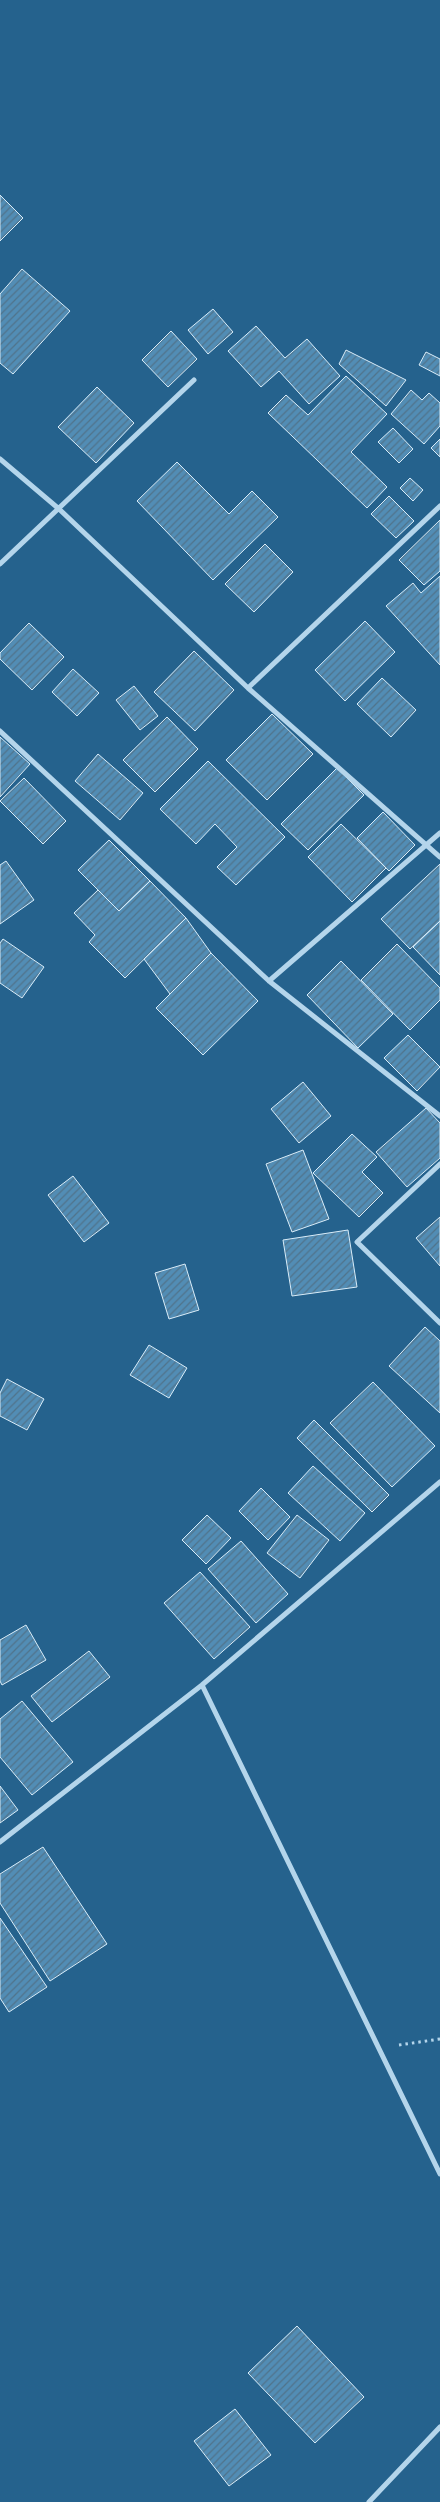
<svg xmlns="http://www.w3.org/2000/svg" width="440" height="2502" viewBox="0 0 440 2502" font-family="'Work Sans',sans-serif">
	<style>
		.building { fill: url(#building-hatch); stroke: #d9ecf8 }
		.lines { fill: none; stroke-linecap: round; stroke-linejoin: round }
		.path { stroke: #b4d5eb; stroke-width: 3; stroke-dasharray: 2.5 4; stroke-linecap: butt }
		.minor { stroke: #b4d5eb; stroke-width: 5 }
	</style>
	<defs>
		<pattern id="building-hatch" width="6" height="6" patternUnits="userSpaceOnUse" patternTransform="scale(1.25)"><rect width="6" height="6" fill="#528db5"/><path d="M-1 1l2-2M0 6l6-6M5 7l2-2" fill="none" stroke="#50738b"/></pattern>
	</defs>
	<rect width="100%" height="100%" fill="#25628d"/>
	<path class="building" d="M0,195l23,23 -23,23z
		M22,269l48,42 -57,63 -13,-11v-69z
		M213,309l20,23 -25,22 -20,-24z
		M256,326l29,32 22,-19 33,37 -31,28 -30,-33 -18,16 -33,-36z
		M171,331l26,28 -29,28 -26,-27z
		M346,350l60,30 -20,26 -47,-42z
		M426,352l14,7v17l-21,-11z
		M346,376l41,38 -36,38 36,35 -20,21 -99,-95 18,-18 22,20z
		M97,387l37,36 -38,40 -38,-36z
		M411,390l11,10 7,-7 11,10v23l-16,18 -33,-30z
		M393,428l20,21 -14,14 -21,-21z
		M440,439v18l-9,-9z
		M177,462l52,52 23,-23 26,26 -65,63 -76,-79z
		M410,478l13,12 -10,11 -13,-13z
		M389,496l25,25 -18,17 -25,-24z
		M440,520v51l-16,14 -25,-25z
		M265,544l28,28 -39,40 -29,-28z
		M440,576v89l-54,-59 27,-23 8,10z
		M365,621l30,31 -50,49 -30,-31z
		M29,623l35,34 -32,33 -32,-31v-6z
		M194,651l40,39 -39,41 -41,-39z
		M73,669l26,24 -22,23 -25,-24z
		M382,678l34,32 -25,27 -34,-33z
		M134,686l24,30 -18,14 -24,-30z
		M272,714l41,40 -46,46 -41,-40z
		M167,717l31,32 -43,43 -32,-32z
		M0,737l30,27 -30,33z
		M98,754l45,39 -23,27 -45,-39z
		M208,761l77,76 -49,48 -19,-18 20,-20 -22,-23 -19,20 -36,-35z
		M337,768l27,27 -56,55 -27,-26z
		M24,778l42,43 -23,23 -43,-43z
		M383,812l32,33 -26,26 -32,-33z
		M341,824l45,44 -34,34 -44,-45z
		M109,840l41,41 -31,30 -41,-41z
		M6,861l28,39 -34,24v-59z
		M440,864v57l-30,28 -29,-30z
		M150,881l36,37 -61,60 -36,-36 6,-7 -21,-22 24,-23 21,21z
		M186,918l25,35 -41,41 -26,-35z
		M440,921v54l-27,-28z
		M3,939l41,28 -22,31 -22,-15v-40z
		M397,944l43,44v12l-30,30 -49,-50z
		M211,953l47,48 -55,54 -47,-47z
		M341,961l52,53 -35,34 -51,-53z
		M408,1035l32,32 -23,24 -33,-33z
		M303,1082l28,34 -32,27 -28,-34z
		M426,1108l14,15v35l-33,29 -31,-35z
		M352,1134l25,23 -15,15 21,21 -24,24 -46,-44z
		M303,1150l26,69 -37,13 -26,-68z
		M73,1176l36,47 -25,19 -36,-47z
		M440,1217v49l-24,-28z
		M348,1230l9,57 -65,9 -9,-56z
		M185,1264l14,46 -30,9 -14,-46z
		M425,1327l15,14v72l-51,-47z
		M149,1345l38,23 -18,30 -39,-23z
		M7,1379l37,20 -17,31 -27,-14v-23z
		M373,1382l62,64 -43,41 -62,-64z
		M314,1420l75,75 -17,17 -75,-74z
		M313,1466l52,47 -25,28 -52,-48z
		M261,1488l29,29 -22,23 -29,-29z
		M207,1515l24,23 -25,26 -24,-24z
		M297,1515l32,25 -29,38 -33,-25z
		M241,1541l47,53 -32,29 -48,-54z
		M200,1572l50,55 -36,32 -50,-56z
		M26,1625l20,35 -44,25 -2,-4v-41z
		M89,1651l21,26 -58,45 -21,-26z
		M22,1701l51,61 -41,33 -32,-38v-38z
		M0,1786l18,24 -18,13z
		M43,1847l64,97 -57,37 -50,-78v-29z
		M0,1918l47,69 -38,25 -9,-14z
		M297,2326l67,71 -49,46 -67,-70z
		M235,2409l36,46 -42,31 -35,-45z"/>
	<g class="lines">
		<path class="path" d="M399,2045l41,-6"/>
		<path class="minor" d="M0,459l59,50 189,179 192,169
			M0,564l194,-184
			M248,688l192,-182
			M0,731l269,250 171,135
			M269,981l171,-148
			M440,1164l-83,78 83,81
			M202,1685l238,489
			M0,1842l202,-157 238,-203
			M369,2502l71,-75"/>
	</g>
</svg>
